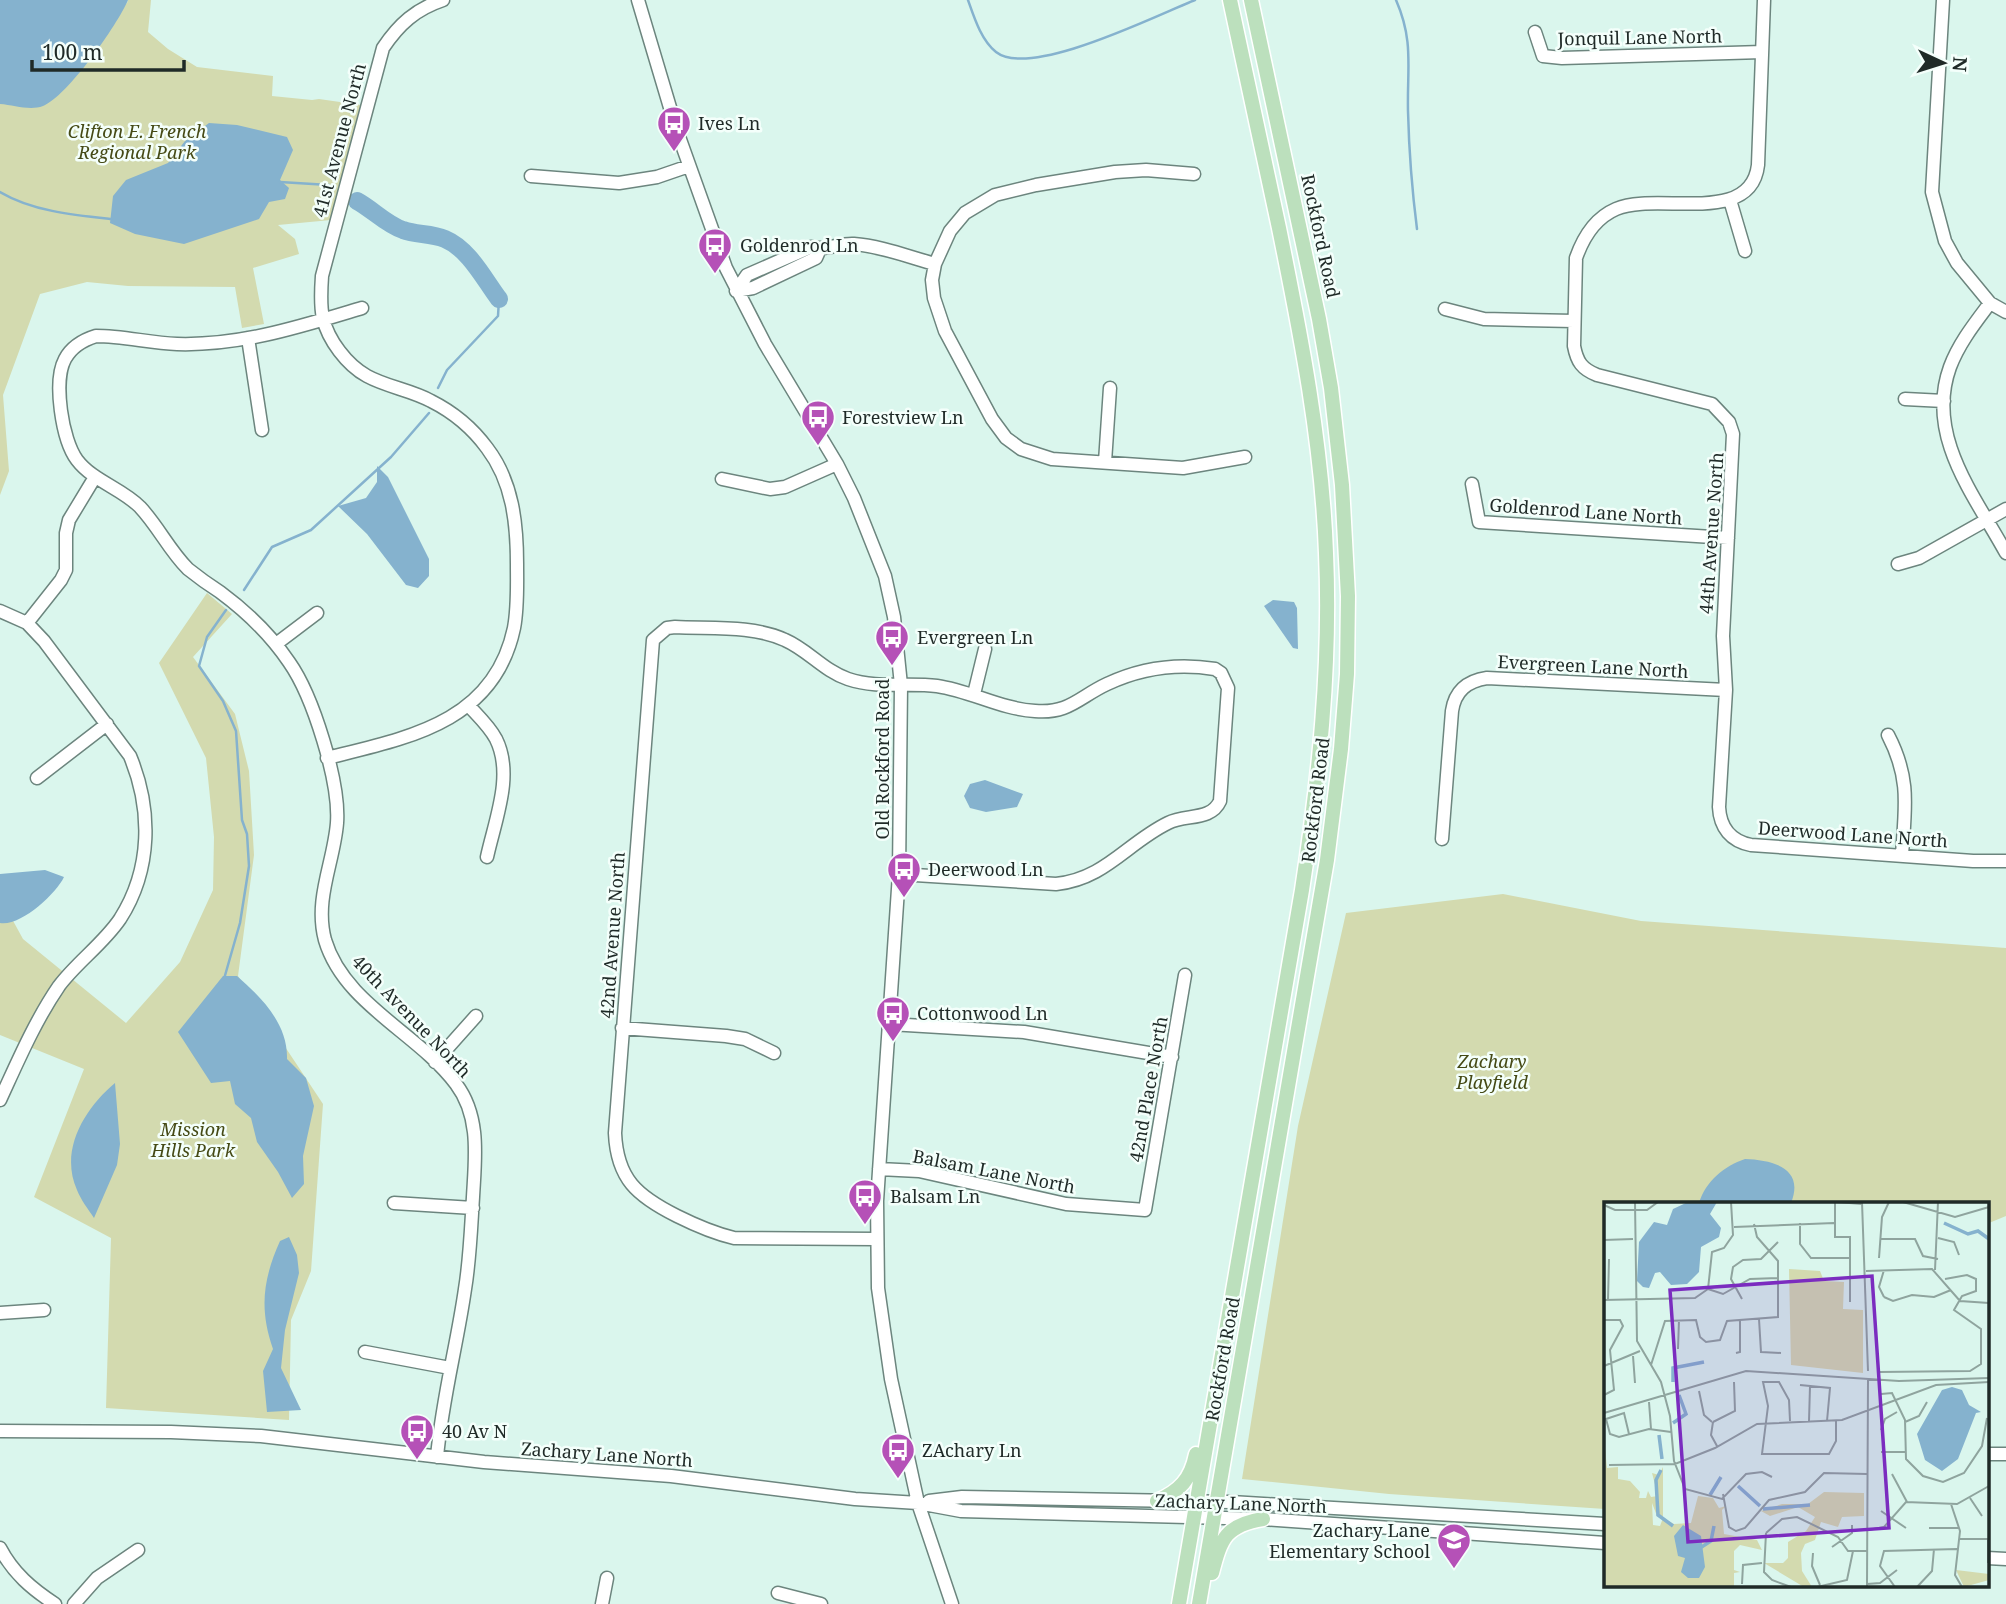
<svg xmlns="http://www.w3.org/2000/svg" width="2006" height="1604" viewBox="0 0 2006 1604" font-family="'Noto Serif',serif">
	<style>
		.green { fill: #d3daaf }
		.water { fill: #85b2ce }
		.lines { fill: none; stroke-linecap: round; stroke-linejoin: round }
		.stream { stroke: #85b2ce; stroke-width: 2.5 }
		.river { stroke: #85b2ce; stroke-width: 18 }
		.minor-casing { stroke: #6c857e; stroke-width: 15 }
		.major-casing { stroke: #fff; stroke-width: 17 }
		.minor { stroke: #fff; stroke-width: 12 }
		.major { stroke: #bce0bd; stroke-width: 14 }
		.labels { text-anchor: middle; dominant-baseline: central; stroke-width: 5; stroke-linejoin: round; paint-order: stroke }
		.street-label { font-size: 18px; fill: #1f2a27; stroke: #f4fffb }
		.poi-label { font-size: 18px; fill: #1f2a27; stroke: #f4fffb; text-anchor: start }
		.park-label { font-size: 18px; font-style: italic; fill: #454a15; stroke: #f4fffb }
		.inset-river { fill: none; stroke: #85b2ce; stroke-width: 3.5 }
		.inset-road { fill: none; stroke: #8fa49e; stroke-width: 2 }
		.view { fill: #7b2cbf; fill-opacity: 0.15; stroke: #7b2cbf; stroke-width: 3.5 }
		.inset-edge { fill: none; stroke: #1f2a27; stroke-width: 3.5 }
	</style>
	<rect width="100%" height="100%" fill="#daf6ed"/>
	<path class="green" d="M128,0h23l-3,32 20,17 29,18 76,9 -1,20 40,4 7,-1 42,6 -30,115 -53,5 17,14 4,15 -46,14 11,56 -22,4 -7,-41 -107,-1 -41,-4 -47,12 -37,101 6,76 -9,24v-406l127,-86z
		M207,593l25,21 -39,43 42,57 14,57 5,84 -16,121 85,128 -12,167 -20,49 -2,100 -183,-12 5,-170 -77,-41 50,-128 -84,-34v-138l23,42 103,84 54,-61 33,-72 1,-53 -8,-79 -47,-95z
		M1503,894l138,27 365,27v268l-17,7 -2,24v-44h-382v306l-216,-15 -147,-15 56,-353 48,-213z"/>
	<path class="water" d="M0,0h128c-10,24 -61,97 -85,106 -13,5 -29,-1 -43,-2z
		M209,123l28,2 50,12 6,13 -13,30 9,8 -4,11 -16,3 -10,17 -75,25 -49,-10 -25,-11 3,-27 13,-16 42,-17 17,-22z
		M377,466l11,11 41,82v17l-11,12 -12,-3 -39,-51 -29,-28 28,-8 11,-16z
		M1273,600l21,2 3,6 1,41 -5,-1 -29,-42z
		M985,780l38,14 -6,13 -31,5 -16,-4 -6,-12 6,-12z
		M45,870l19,7c-8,17 -44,50 -64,46v-49z
		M223,976h14c25,22 51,48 50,83l19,19 8,28 -11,50 1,28 -12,14 -14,-26 -21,-30 -6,-24 -16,-14 -5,-23 -19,2 -33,-51z
		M115,1083l5,61 -3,21 -23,53c-6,-9 -13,-18 -17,-28 -18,-40 8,-82 38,-107z
		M1745,1159c28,1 60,9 46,44h-92c7,-22 25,-37 46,-44z
		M289,1237l8,18 2,18 -14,57 -4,38 20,42 -34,2 -4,-41 10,-22c-14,-40 -10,-70 7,-108z"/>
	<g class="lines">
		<path class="stream" d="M968,0c6,17 13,40 28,52 34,27 161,-37 199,-52
			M1396,0c18,41 11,68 12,111 1,40 4,79 9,118
			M280,182l49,3
			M0,192c32,19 73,23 111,27
			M438,388l9,-18 51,-54 1,-17
			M244,590l28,-43 39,-17 80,-73 38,-44
			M224,979l16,-56 9,-57 -2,-32 -5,-14 -6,-89 -13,-30 -24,-35 8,-29 19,-27"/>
		<path class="river" d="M357,201c15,8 30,24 46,29 13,5 28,3 42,9 24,10 39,40 54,60"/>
		<g class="minor-casing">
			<path id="minor" d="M638,0l39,131 49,137 39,76 72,120 17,34 31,78 9,41 7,68 -2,189 -22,327 1,87 13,91 27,124 34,101
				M1764,0l-6,165c-7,62 -102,26 -142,44 -21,9 -33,29 -40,49l-2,88c3,16 8,23 23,29l115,29 17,18 4,12 -10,202 3,54 -7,117c1,21 12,34 32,38l222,16h33
				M1943,0l-11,192 13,49 12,22 33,40 16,9
				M1535,32l8,24 19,2 200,-6
				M1194,174l-48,-4 -31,2 -79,13 -41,10 -30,18 -15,18 -15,33 -3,16 2,18 11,33 47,88 14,19 15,11 31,10 131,9 62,-11
				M531,176l88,7 38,-6 32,-11
				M1730,200l15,51
				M736,291l11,-16 64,-28c14,4 28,-4 43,-3 27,2 55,13 81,20
				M736,291l17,-3 63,-30 4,-9
				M1990,303c-15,20 -31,40 -40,64 -25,69 25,129 56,186
				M362,308c-60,18 -121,38 -185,36 -27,-1 -54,-8 -81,-8 -13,4 -24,10 -31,23 -12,22 -3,81 12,101 16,21 44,28 63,47 18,19 29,43 48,62 10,8 21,16 32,23 27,20 50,42 69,70 24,34 51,120 48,161 -3,39 -23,76 -12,117 19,64 93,93 131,144 25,33 19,75 17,113 -2,31 -3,62 -8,92 -8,56 -23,111 -28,168
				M1445,309l39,10 90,2
				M248,338l14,92
				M1905,399l39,2
				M1105,462l5,-74
				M722,479l48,10 15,-2 52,-23
				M1472,484l7,38 249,16
				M1898,564l21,-6 87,-49
				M0,611l27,12 17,18 86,115c22,53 22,113 -10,163 -17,25 -43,43 -61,67 -24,35 -41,75 -59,114
				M27,623l34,-43 5,-10v-37l3,-13 26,-43
				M276,644l41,-31
				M974,694l11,-45
				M468,705c10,11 21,21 28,34 18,36 -1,81 -9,118
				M1888,735c23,44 17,73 14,120
				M327,758c80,-20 167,-35 187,-130 4,-21 3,-43 3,-64 0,-40 -4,-82 -30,-116 -14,-19 -34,-36 -56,-47 -20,-11 -44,-14 -64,-25 -20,-11 -39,-36 -44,-58 -3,-13 -2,-28 -1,-42l61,-228c16,-24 33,-39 60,-48
				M37,778l70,-54
				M1442,839l10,-128c3,-20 15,-30 35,-33l239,12
				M890,1024l134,8 148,25
				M622,1028l104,8 19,3 29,14
				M435,1062l41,-46
				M879,1169l40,2 147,33 79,6 40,-235
				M394,1203l79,5
				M876,1239l-142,-1c-21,-5 -39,-13 -57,-22 -40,-20 -60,-37 -62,-83l38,-493 14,-12 8,-1c35,2 78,-2 110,13 23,10 39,31 63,39 30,10 59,3 89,7 34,5 64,23 98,25 34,3 44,-14 72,-27 34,-16 71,-21 108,-15l6,4 7,15 -8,113c-9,20 -34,13 -52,22 -41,20 -63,56 -112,61l-157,-10
				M0,1313l44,-3
				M365,1352l85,16
				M0,1431l171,1 90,4 223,26 187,14 184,23 63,4 43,8 302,8 342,24
				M1987,1454h19
				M929,1501l33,-4 269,5 374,22
				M0,1548c13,25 32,41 55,56
				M1987,1558l19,1
				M778,1593l43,11
				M74,1604l23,-26 41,-28
				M602,1604l5,-26"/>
		</g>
		<g class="major-casing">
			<path id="major" d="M1157,1501c23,-10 34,-22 39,-47
				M1212,1573c9,-35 14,-48 51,-54
				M1179,1604l123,-714c17,-112 29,-224 24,-337 -4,-110 -25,-217 -47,-325 -16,-76 -32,-152 -49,-228
				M1199,1604l128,-744 14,-111 6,-75 1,-78 -6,-111 -11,-97 -12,-69 -68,-319"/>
		</g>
		<use href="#minor" class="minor"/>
		<use href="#major" class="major"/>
	</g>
	<defs>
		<g id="bus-pin" transform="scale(1.75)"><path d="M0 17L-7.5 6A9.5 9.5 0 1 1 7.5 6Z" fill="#b551b7" stroke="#f4fffb"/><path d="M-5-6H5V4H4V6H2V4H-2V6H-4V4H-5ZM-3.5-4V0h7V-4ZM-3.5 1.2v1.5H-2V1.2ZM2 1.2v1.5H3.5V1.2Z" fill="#fff"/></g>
		<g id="school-pin" transform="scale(1.75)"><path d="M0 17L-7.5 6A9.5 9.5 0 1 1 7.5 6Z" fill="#b551b7" stroke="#f4fffb"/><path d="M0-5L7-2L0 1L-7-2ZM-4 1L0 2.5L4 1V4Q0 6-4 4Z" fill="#fff"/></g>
	</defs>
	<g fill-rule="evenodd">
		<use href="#bus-pin" x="674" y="123"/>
		<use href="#bus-pin" x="715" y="245"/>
		<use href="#bus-pin" x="818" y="417"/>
		<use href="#bus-pin" x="892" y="637"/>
		<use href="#bus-pin" x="904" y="869"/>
		<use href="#bus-pin" x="893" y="1013"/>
		<use href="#bus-pin" x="865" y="1196"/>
		<use href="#bus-pin" x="417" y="1431"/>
		<use href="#bus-pin" x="898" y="1450"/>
		<use href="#school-pin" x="1454" y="1540"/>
	</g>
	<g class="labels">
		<g class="street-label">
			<text transform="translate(1640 37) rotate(-1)">Jonquil Lane North</text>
			<text transform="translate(339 140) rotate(-75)">41st Avenue North</text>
			<text transform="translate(1321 236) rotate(78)">Rockford Road</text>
			<text transform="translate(1586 511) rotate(4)">Goldenrod Lane North</text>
			<text transform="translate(1711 533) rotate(-86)">44th Avenue North</text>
			<text transform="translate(1593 666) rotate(3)">Evergreen Lane North</text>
			<text transform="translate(882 759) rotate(-90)">Old Rockford Road</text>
			<text transform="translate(1315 800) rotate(-83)">Rockford Road</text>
			<text transform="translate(1853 834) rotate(4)">Deerwood Lane North</text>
			<text transform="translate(612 935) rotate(-86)">42nd Avenue North</text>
			<text transform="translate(412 1016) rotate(46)">40th Avenue North</text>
			<text transform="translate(1148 1089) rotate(-80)">42nd Place North</text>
			<text transform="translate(994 1171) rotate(11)">Balsam Lane North</text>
			<text transform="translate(1222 1359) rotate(-80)">Rockford Road</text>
			<text transform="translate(607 1454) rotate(4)">Zachary Lane North</text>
			<text transform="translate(1241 1503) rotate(2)">Zachary Lane North</text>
		</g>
		<g class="poi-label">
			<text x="698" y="123">Ives Ln</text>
			<text x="740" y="245">Goldenrod Ln</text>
			<text x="842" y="417">Forestview Ln</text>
			<text x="917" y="637">Evergreen Ln</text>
			<text x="928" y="869">Deerwood Ln</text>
			<text x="917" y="1013">Cottonwood Ln</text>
			<text x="890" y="1196">Balsam Ln</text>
			<text x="442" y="1431">40 Av N</text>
			<text x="922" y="1450">ZAchary Ln</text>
			<text x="1430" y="1530" text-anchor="end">Zachary Lane<tspan x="1430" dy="21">Elementary School</tspan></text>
		</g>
		<g class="park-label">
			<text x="137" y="131">Clifton E. French<tspan x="137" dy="21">Regional Park</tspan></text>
			<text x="1492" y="1061">Zachary<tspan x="1492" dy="21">Playfield</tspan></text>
			<text x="193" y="1129">Mission<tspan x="193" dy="21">Hills Park</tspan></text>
		</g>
	</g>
	<g transform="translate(1604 1202)">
		<rect width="385" height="385" fill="#daf6ed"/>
		<path d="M185,67l31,2 4,10 20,1 -1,27 20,1v63l-72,-8zM0,237l3,29 11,-1v12l12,2 10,11 -1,6h7l2,-7 3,6 7,-1 -6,-23 7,2 4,-8v49h-6l-5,-13 1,22 7,1 3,-8 11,6 17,-1 7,-27 15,2 6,10 7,-2 -4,4 2,24 33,6 5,10 -22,-5 -6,6v19l6,2 -6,1v14h-130zM220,290l40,1v23l-22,1 -4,10 -17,-5 -6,18 -10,4 -4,9 1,18 10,16h-8l-40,-24h19l5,-5v-16l18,-11 9,-14 -17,-10 -28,9 -9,-5 21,-7h26zM352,368l33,4v6l-25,7z" fill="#d3daaf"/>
		<path d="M84,0h29l-7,12 11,14 -2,9 -18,10 -2,25 -12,12 -16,1 -11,-13 -5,1 -6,15 -6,-1 -6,-6 2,-39 15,-20 13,3 6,-16zM348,185l10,3 7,15 12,7 -5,1 -18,46 -16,12 -17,-11 -8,-26 25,-44zM79,323l18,11 4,31 -6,11h-11l-7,-6 4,-14 -7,-2 -4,-20z" fill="#85b2ce"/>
		<path class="inset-river" d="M340,21l24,11 10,-3 11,8M69,180v-14l31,-6M69,221l13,-9 -7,-19M55,233l3,24M57,268l-5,10 2,35 15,11M134,284l22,20M106,293l11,-18M159,307l47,-4M96,346l11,-7 3,-15"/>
		<path class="inset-road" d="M31,0l2,139 24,41 9,34 4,45 11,28 37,10 24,-25 16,-2 10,5M191,0h34M231,0v35h15v65M233,0l25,2M258,0l6,169M299,0l52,15 34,-10M0,3l11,5h32l11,-8M196,21v21l11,14h40M130,25l100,-4M334,36l16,4 5,13M277,37h34l8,17 15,3M0,38l29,-1M275,56l3,-41 7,-15M280,68l-5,17 5,10M331,68l3,-68M262,69l66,-2 28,32 29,2M104,87l4,-37 12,-4 9,-13 -2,-33M104,87l15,5 27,-15 28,-1M280,95l9,4 19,-6 22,2 17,-7M138,97l-11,-20 2,-12 10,-7 18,-1 17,-17M0,98l91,-2 13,-9M4,98l1,-41M155,117l2,33 20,1M0,118h16l3,6 -13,24 4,40 -10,5M74,147l1,-29M132,151l4,-1v-32M29,154l2,27M47,163l14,-44 31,-1 4,17 6,5 14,-2 7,-19 51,-4v-56l-21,-24 -3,-13M0,164l36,-15M276,170l90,-1 11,-7v-35l-27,-19 8,-14 14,-5v-12l-9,-4 -22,4M196,183l30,3 -3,33M95,189l5,24 8,7M277,192l11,-1 13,27 1,39 17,17 20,6 21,-9 18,-27 5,-28M45,200l2,27M0,211l142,-42 153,10 90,-3M186,219l-1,-21 -10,-18h-16l5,24 -6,48h67l7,-13v-20M205,219l1,-35M109,220l22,-11 -1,-29M109,220l-2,13 6,11M301,220l14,-6 8,-14M277,228l4,-11 12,-7M25,232l-5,-21 -18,6 4,15 9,3 30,-8 22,3M277,250h24M5,263l66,-1 40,-16 42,-24 85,-4 94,-35 53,-3M288,272l15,28M119,292l6,33 7,4 9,-3 24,-28 36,-8 19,-19 43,1M366,296l12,18M347,302l9,27 -5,44 7,12M277,309l25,17M325,326h30M264,328l16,-3 22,-25 51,2 32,-18M162,331l16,-14 15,-2 41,20 10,14h20M162,331l-2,39 8,8 19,7M356,337h29M384,337v24M228,345l20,-14v-8M209,351l-1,13 8,19M138,382l1,-19 19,-2M263,382l13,-1 17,-13M213,385l30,-7 6,-29M263,385l1,-208M291,385l-15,-21 4,-15 73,-2M313,385l15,-16 2,-22"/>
		<path class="view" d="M268,74l17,252 -201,14 -18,-252z"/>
		<rect width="385" height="385" class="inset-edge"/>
	</g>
	<g transform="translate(1943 63) rotate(94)" stroke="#f4fffb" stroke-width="5" paint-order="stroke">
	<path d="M0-5L12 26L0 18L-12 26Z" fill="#1f2a27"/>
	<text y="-10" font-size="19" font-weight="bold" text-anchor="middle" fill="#1f2a27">N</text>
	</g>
	<path d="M32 60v10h152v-10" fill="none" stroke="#1f2a27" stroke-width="3.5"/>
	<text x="42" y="60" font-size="21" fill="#1f2a27" stroke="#f4fffb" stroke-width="5" paint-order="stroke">100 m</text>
</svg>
